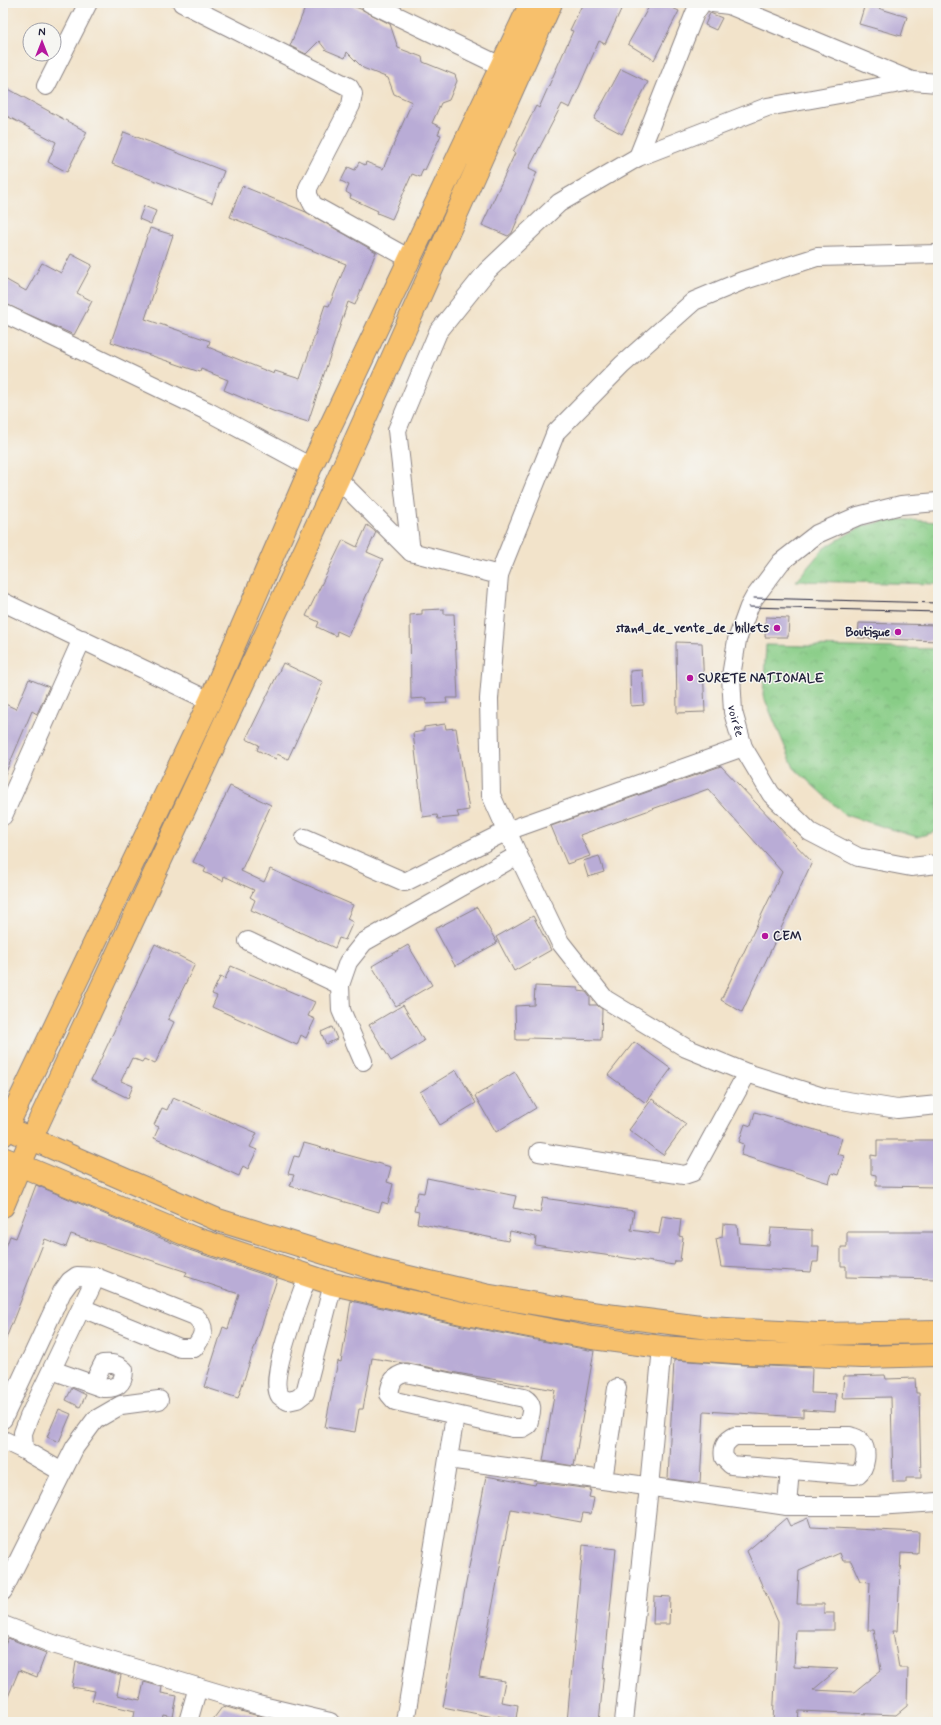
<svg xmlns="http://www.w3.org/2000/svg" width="941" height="1725" viewBox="0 0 941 1725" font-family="Mynerve,sans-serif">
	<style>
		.park { fill: url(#park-crowns); stroke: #567861 }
		.building { fill: #b9acd6; fill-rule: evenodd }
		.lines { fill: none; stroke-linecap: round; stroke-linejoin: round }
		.minor-casing { stroke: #8a8282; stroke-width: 20 }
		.major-casing { stroke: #8a8282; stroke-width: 24 }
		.minor { stroke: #fff; stroke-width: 18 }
		.major { stroke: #f7c06c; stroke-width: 22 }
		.tram { stroke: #22223b; stroke-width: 1 }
		.poi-dot { fill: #b5179e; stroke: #f6f6f2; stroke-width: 1.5 }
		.labels { text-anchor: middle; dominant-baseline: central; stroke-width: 3; stroke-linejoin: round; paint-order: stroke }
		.poi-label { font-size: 13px; font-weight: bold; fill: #22223b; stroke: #f6f6f2; text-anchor: end }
		.street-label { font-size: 13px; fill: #22223b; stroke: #f6f6f2 }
	</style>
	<defs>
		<pattern id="park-crowns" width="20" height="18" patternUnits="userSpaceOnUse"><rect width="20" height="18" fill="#89cd87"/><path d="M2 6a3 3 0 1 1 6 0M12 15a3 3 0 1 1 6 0" fill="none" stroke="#76b075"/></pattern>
	</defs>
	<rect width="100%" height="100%" fill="#f6f6f2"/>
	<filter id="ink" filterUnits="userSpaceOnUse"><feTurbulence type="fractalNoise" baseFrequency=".025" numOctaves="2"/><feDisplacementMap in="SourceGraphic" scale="8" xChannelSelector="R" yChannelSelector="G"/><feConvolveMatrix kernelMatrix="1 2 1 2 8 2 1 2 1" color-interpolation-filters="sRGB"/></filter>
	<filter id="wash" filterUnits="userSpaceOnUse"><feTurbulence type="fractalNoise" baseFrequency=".012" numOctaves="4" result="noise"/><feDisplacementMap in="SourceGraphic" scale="16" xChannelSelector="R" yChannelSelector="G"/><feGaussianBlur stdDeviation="0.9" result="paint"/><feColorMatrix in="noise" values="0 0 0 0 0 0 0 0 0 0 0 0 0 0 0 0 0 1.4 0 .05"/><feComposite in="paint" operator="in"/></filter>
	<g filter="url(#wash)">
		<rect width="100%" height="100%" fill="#f2e3ca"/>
		<path class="park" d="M896,519l42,3v62l-142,-3 28,-33 38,-22z
			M766,645l172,4v182l-21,6 -72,-22 -51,-47 -31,-73z"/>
		<g id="blocks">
			<path class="building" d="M310,3h35l18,7 27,14 8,24 24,9 1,5 32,13 2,6 -8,19 -8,3 -9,20 9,4 -3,7 3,1 -16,35 -2,-1 -3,8 -8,-3 -20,45 -15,-6 1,-2 -28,-13 1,-3 -5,-3 3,-7 -8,-4 7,-14 7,3 4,-8 6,3 1,-3 17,7 29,-67 -18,-8 -6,-16 -25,-10 -16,-16 -2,6 -19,-8 -7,-9 -13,13 -16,-8 15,-38z
				M583,3h41l-19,41 -6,-3 -29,67 -8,-4 -33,64 8,4 -25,61 -4,3 -26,-11 33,-72 -2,-1 23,-46 3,2 34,-77 -3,-1z
				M651,3h11l17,8 -25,49 -26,-16z
				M865,4l42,13 -6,19 -42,-12z
				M710,13l12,5 -6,12 -11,-5z
				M621,69l27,13 -26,52 -28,-15z
				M3,86l84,46 -20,40 -19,-10 8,-20 -53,-28z
				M124,132l100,39 -12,32 -100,-39z
				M242,186l64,26 70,40 -21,53 -7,-3 -40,120 -35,-11 -49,-21 4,-10 -27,-11 -1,3 -89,-30 39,-114 23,7 -28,84 65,22 -2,6 66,27 1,-3 25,8 25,-74 4,1 17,-42 -116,-47z
				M144,206l12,5 -5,13 -12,-5z
				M71,254l21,11 -15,28 15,8 -18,34 -71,-32v-25l23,13 16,-28 19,10z
				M367,525l9,7 -9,20 16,7 -35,77 -11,-5 -1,5 -19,-9 2,-5 -13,-6 37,-76 14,7z
				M444,609v5h10l4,84h-12l1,5 -21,1v-6l-15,1 -1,-84 12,-1v-4z
				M766,617l23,1 -1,19h-23z
				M859,623l79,2v16l-80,-3z
				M676,642l26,1 3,69 -28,1z
				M283,663l40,19 -35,77 -11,-5 -1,5 -19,-9 2,-5 -13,-6z
				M642,670l2,35 -13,1 -1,-35z
				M29,679l20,8 -12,27 -5,-3 -29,68v-76l13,6z
				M445,724l1,5 10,-1 13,82 -12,2 2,5 -21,2 -1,-4 -14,2 -10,-84 11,-2v-4z
				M721,766l91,96 -70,150 -21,-12 61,-128 -74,-83 -128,46 10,21 -23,8 -16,-38z
				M230,786l41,19 -30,66 23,11 6,-13 83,36 -6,14 6,3 -8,18 -6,-2 -4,10 -84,-38 4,-10 -5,-3 4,-7 -30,-14 -1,5 -19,-9 2,-4 -13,-6z
				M599,856l5,16 -16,5 -5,-16z
				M477,907l20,36 -42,23 -20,-37z
				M533,916l18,34 -37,21 -18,-34z
				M155,944l40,20 -27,55 6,3 -19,42 -11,-5 -2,3 -10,-4 -11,23 12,5 -5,12 -37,-18z
				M408,945l24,40 -36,21 -24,-40z
				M231,966l84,36 -7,14 7,3 -9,19 -5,-3 -4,10 -85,-38 5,-11 -5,-2 8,-17 5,2z
				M535,986l43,2v3l8,1 4,5v8h7l5,4 -1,31 -73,-2v2h-12l-1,-34 19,-1z
				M403,1005l21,36 -33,20 -22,-36z
				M332,1027l5,12 -11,5 -5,-12z
				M634,1042l37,27 -25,34 -38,-28z
				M456,1070l20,33 -36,22 -20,-33z
				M515,1072l21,36 -40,24 -21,-36z
				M173,1097l84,36 -7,14 7,3 -9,19 -5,-3 -4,10 -85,-38 5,-11 -5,-2 8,-17 5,2z
				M652,1099l34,25 -23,31 -34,-25z
				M755,1112l87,26 -5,16 7,2 -6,19 -6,-2 -3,10 -88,-28 3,-11 -5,-2 6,-18 6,2z
				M877,1140h61v47l-62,-1v-11l-5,-1v-19l6,1z
				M304,1143l87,24 -4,15 6,2 -5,20 -6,-2 -3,10 -89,-26 4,-11 -6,-1 6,-18 5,1z
				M427,1178l89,18 -3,12 27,5 3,-15 91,13 -3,19 28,4 3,-18 19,3 -2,17 4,1 -3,24h-5l-1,4 -139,-20 1,-8 -26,-6 -2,10 -91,-18 2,-11 -5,-1 4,-19 6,1z
				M36,1185l153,65 88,29 -39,119 -34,-11 19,-60 5,2 11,-35 -54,-18 2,-4 -116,-38 -5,13 -21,-8 -42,107v-91l7,-19 6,2z
				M723,1224l14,1 2,18 30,2 2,-17 41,2v16h7l-1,16h-5l-2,10 -90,-5 -5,-28 6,-2z
				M847,1232h91v47l-92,-2v-11h-5v-19h6z
				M351,1301l112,25 131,25 -20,115 -31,-5 12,-71 -104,-18 -43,-9h-6l-30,-5 -9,51h-4l-4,23 -30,-5 13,-66 3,1z
				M674,1360l70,5 68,3 -1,25 25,1 -1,18 -32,-2v7l-99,-6 -4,72 -32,-4z
				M885,1375l1,4 29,-1 1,15h3l2,85h-15v4h-13l-2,-85 -49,1 2,-22z
				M72,1388l14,7 -6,12 -14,-7z
				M59,1409l12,5 -12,28 -12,-5z
				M486,1476l49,9 1,-3 55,7 -2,8 5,1 -3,16 -8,-1 -2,9 -70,-13 -32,168 26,4 -4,21 17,3 -2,14 -18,-3v2l-55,-11z
				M786,1518l4,8 18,-8 3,9 108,5 -1,22 -17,-1 -4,78h-4l6,37h9l-1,38 -11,9 -97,-4 -1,11h-25l5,-100 -31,-71zM840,1553l3,8h8l9,20 10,1 -2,48h6l7,40 -27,22 -41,-2 25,-21 -44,-2 2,-37h38v-17h-10v-9h-27l2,-33z
				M583,1545l33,4 -17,173h-32z
				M654,1596l16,1 -1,27h-16z
				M8,1638l38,15 -9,24 -18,-7 -16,39v-59z
				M76,1662l45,13 -4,20 23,5 4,-18 18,5 -1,6 16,3 -4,21 -9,-2 -2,7h-29l2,-11 -43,-10 3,-10 -23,-4z
				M223,1706l39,11 7,5h-58z"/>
		</g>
	</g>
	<g filter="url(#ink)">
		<use href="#blocks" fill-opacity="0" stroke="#8a8282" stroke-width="1"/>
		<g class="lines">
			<g class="minor-casing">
				<g id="minor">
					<path d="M182,3l167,84 4,7 -2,11 -43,83v7l5,10 97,54"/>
					<path d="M370,3l143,69"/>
					<path d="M713,3l16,2 183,76"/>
					<path d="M46,86l42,-83"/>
					<path d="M638,157l57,-144 7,-10"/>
					<path d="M938,254l-121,3 -75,24 -48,20 -72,64 -66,67 -52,130 -5,13 -10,124 2,96 27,60 42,87 45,57 81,49 61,25 76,24 74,12 41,-4"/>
					<path d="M3,313l204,98 104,56"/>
					<path d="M338,479l73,73 88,23"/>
					<path id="s1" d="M938,502l-37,3 -43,11 -41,18 -36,28 -27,36 -5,9 -12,33 -6,36 2,36 10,35 28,47 39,38 48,25 53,10 27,-3"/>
					<path d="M411,552l-14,-122 41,-98 49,-61 72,-68 79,-46 129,-50 145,-26 26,2"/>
					<path d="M3,602l207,99"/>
					<path d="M3,816l79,-177"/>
					<path d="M305,838l100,44 102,-51 236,-84"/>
					<path d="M248,941l92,44"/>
					<path d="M363,1061l-22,-51 -1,-25 8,-23 16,-20 154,-87"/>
					<path d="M539,1152l145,23 9,-3 54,-99"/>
					<path d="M308,1275c-7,21 -41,105 -28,121 2,2 6,4 8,5l9,-2 8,-6 28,-109"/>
					<path d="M52,1370l51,18c13,1 21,-4 21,-18 -7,-6 -12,-7 -21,-6l-10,20"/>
					<path d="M406,1373l118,25c12,7 6,16 4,27l-5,3h-10l-118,-27 -6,-7c2,-12 4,-18 17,-21z"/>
					<path d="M617,1388l-14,92 184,26h89l62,-4"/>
					<path d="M3,1419l59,-127 8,-11 7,-5 19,1 99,39c12,11 9,20 -1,32h-14l-98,-40"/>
					<path d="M735,1436h115c5,2 9,2 12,7 6,8 4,25 -4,31l-4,1 -123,-10 -7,-7c-2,-11 1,-17 11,-22z"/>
					<path d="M3,1440l21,10"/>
					<path d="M448,1459l155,21"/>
					<path d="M62,1472l-38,-22 -1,-17 6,-16 67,-140"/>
					<path d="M787,1506l3,-37"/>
					<path d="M3,1591l72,-144 20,-27 26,-15 38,-5"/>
					<path d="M3,1625l50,19 205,61 72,17"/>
					<path d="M188,1722l10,-35"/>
					<path d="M405,1722l50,-306"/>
					<path d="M624,1722l25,-235 13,-140"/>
				</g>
			</g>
			<g class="major-casing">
				<path id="major" d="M18,1133l200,87 161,50 106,25 106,18 118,15 108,6 121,-2
					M3,1135l207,-434 101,-234 220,-464
					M3,1158l191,80 139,46 133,30 126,24 70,9 83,6 118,4 75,-2
					M3,1206l28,-67 307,-660 213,-476"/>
			</g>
			<use href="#minor" class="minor"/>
			<use href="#major" class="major"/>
			<path class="tram" d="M754,598l184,5
				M749,607l189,5"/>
		</g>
	</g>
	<g class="poi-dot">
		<circle cx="777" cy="628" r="4"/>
		<circle cx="898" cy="632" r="4"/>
		<circle cx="690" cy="678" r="4"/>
		<circle cx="765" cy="936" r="4"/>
	</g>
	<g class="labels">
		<g class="poi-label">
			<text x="769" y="628">stand_de_vente_de_billets</text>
			<text x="890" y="632">Boutique</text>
			<text x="698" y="678" text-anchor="start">SURETE NATIONALE</text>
			<text x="773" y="936" text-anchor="start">CEM</text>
		</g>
		<g class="street-label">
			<text stroke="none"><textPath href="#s1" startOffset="344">voirée</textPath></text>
		</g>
	</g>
	<rect width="941" height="1725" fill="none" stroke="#f6f6f2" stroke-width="16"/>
	<g transform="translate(42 42)"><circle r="19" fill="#f6f6f2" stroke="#a1a1a9"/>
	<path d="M0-3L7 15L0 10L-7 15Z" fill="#b5179e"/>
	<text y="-6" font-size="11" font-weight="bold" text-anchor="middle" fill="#22223b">N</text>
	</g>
</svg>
